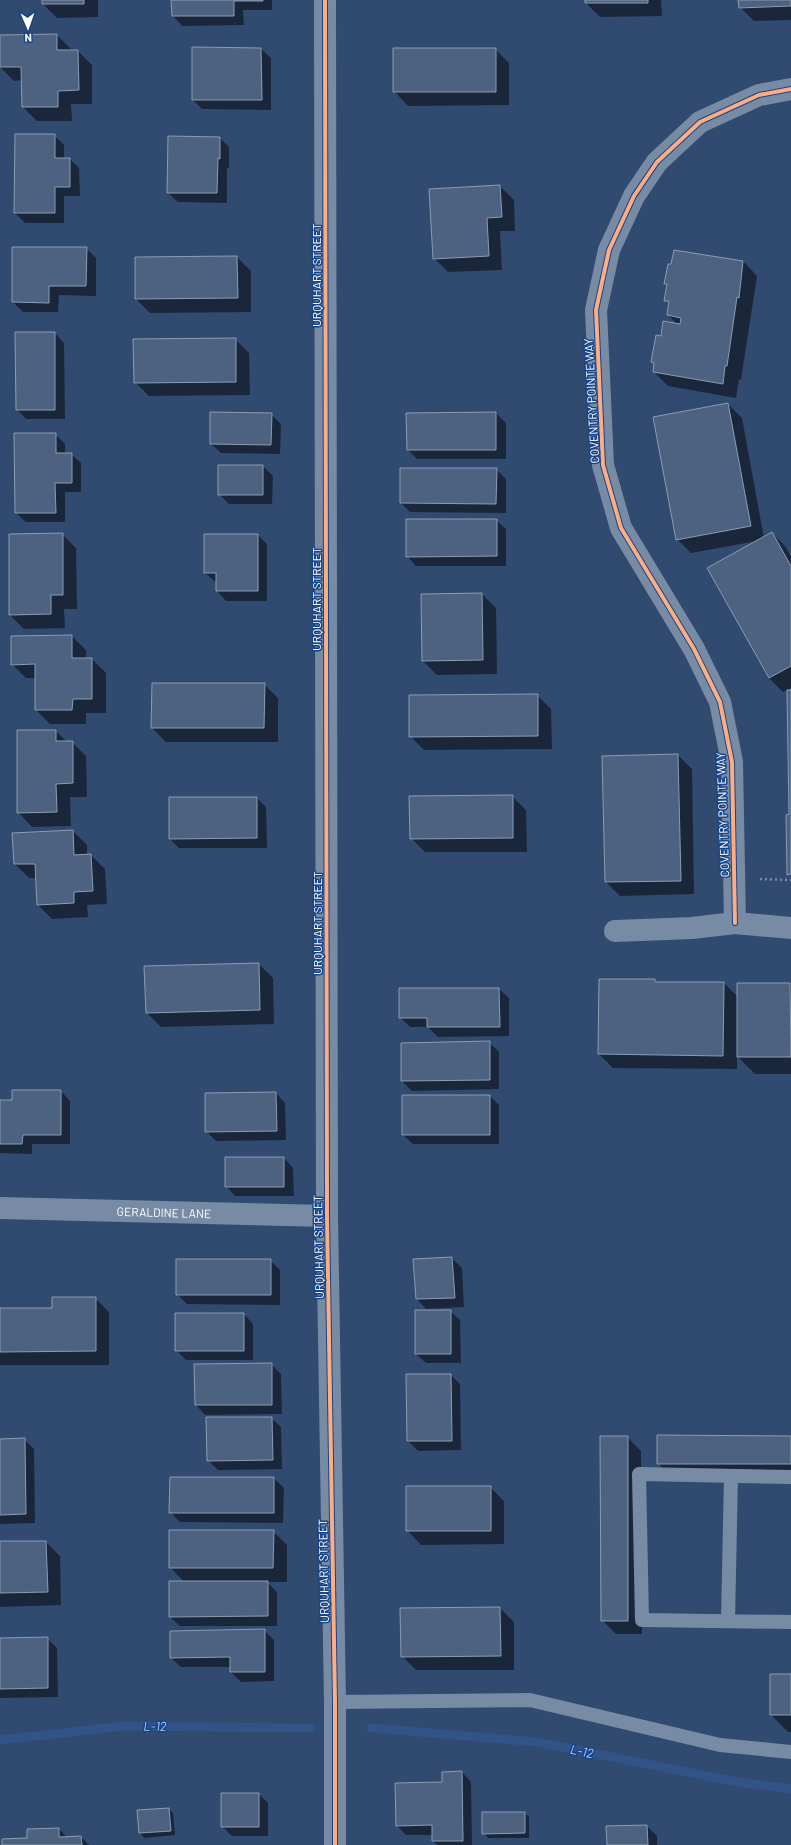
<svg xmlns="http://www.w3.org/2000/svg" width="791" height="1845" viewBox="0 0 791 1845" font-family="Barlow,sans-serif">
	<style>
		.shadow { fill: #0007 }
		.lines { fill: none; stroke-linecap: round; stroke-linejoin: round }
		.stream { stroke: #315385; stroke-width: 9 }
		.building { fill: #4d6280; stroke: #8c9cb3 }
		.path { stroke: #788ba5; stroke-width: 2.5; stroke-dasharray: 2 3; stroke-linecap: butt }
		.lane { stroke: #788ba5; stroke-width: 14 }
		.street { stroke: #788ba5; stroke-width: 22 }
		.cycleway-casing { stroke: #16458b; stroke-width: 6 }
		.cycleway { stroke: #ffac80; stroke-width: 4 }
		.labels { text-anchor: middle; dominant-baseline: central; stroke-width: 3; stroke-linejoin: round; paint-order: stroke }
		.street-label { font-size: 12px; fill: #fff; stroke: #16458b }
		.water-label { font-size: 13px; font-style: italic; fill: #abcbf6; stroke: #16458b }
	</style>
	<rect width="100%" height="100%" fill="#314a70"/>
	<path class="shadow" d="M43,0h55v17l-41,1 -14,-14z
		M172,0h100v10h-29l1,15 -62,1 -9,-10z
		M586,0h75l1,16 -62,1 -14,-14z
		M739,0h52v20l-37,1 -14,-14z
		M57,35l14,14v2h7l14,14v39h-21l1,17h-35l-14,-14v-27l-9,1 -14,-14v-31z
		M193,48l68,1 10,9v52l-69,-1 -9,-9z
		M495,49l14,14v42l-101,1 -14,-15z
		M16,135h38l10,10v14h6l9,9 1,28h-16v27h-39l-10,-10z
		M220,138l9,9v21h-2v35l-49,-1 -10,-9z
		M500,186l14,14 1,31h-15l2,39 -54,2 -14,-14z
		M13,248h73l10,10v38l-37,-1 -1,17h-35l-10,-10z
		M237,257l14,14v41l-101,1 -14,-14v-41z
		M743,261l14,15 -16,104 -2,-1 -3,19 -68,-12 -14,-14 1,-8 -2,-2 9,-25 15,-13 -9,-9 2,-11 -4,-4 2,-14 -3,-2z
		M55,333l9,10 1,76h-39l-9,-9z
		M235,339l14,14 1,42 -101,1 -14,-14z
		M728,404l14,14 22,120 8,-5 14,14 5,10v131l-8,4 -14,-14 -12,-137 -66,12 -14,-14z
		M496,413l10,10v36h-89l-9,-9z
		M271,414l10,10 -1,30 -59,-1 -10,-9z
		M55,434l10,10v10h6l10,9v29h-16v30h-39l-10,-9z
		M219,466h44l10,10 -1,28h-43l-10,-10z
		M496,469l10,10v34l-96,-1 -9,-9z
		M496,520l10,9v37h-90l-9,-10z
		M62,534l14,14 1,61h-13l1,19 -41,1 -14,-14z
		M258,535l9,9v57h-41l-9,-10v-8l-12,-10z
		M482,594l14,14 1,66 -60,1 -14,-14z
		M72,636l14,14v9h6l14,14v40h-20v11h-36l-14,-14v-32h-10l-14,-14z
		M264,684l14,14v44h-112l-14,-14z
		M537,695l14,14 1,40 -128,1 -14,-14z
		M56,731l11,11h5l14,14 1,41h-17l1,29 -39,1 -14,-15z
		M678,755l14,14 2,125 -74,2 -14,-14z
		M512,796l14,14 1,42h-102l-14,-14z
		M257,798l9,9 1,41h-88l-9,-9z
		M73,831l14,14v10h4l14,14 2,35 -20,1 1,12 -36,2 -14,-14 -2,-27h-7l-14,-14z
		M259,964l14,14 1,46 -113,3 -14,-14 -2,-46z
		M655,980l2,3h67l14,14 52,-13 1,1v89h-36l-18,-18v13l-124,-1 -14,-14z
		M400,989h99l10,9v38l-71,1 -10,-10h-18l-10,-10z
		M489,1042l10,10v37l-87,2 -10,-10z
		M61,1091l9,10v43h-38v10l-32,-1v-52h13z
		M276,1093l9,10 1,37 -70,1 -10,-10z
		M490,1096l9,9v39h-86l-10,-9z
		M284,1158l9,10 1,28h-59l-9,-10z
		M452,1258l10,10 2,39 -38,2 -9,-10 -3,-39z
		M270,1260l10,10v35l-93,-1 -10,-10z
		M95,1298l14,14v53h-109v-56h53z
		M450,1311l10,9 1,43h-35l-10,-9z
		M244,1314l9,10v36h-67l-10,-10z
		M271,1364l10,10 1,40 -77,1 -9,-10z
		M451,1375l9,9 1,66 -43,1 -10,-10z
		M271,1418l10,9 1,42 -64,1 -10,-10z
		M627,1437l14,14 1,183h-26l-14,-14z
		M791,1437v41l-119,-1 -14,-14z
		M24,1439l10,10 1,74 -35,1v-84z
		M171,1478h103l10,10 -1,35 -103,-1 -10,-10z
		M490,1487l14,14v43l-83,1 -14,-15z
		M273,1531l14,14v37h-20l10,10v34h-97l-10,-9 14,-35 -14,-15z
		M0,1542h46l14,14 1,49 -61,2z
		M500,1608l14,14v48h-98l-14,-14z
		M264,1630l10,10v41l-33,1 -10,-10v-5h-50l-10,-9z
		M47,1638l10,10 1,49 -58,1v-59z
		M791,1675v57h-3l-17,-17z
		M462,1772l9,10 1,63h-35l-4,-4v-6h-27l-9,-9 46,-43z
		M259,1794l9,9v33h-36l-10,-10z
		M169,1809l4,4 2,22 -31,3 -4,-5z
		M525,1813l4,4v21h-41l-5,-5z
		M647,1826l10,10v9h-49z
		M59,1829l9,9 13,-1 8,8h-86z"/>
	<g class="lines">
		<path class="stream" d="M371,1728l166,14 200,40 54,7
			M0,1740l124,-14 187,2"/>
	</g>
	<path class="building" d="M42,0h42v4h-42z
		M171,0h92v1h-29v15h-62z
		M585,0h63v3h-63z
		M738,0h53v6l-52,2z
		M57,34v16h21l1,40 -21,1v16h-36l-1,-40h-21v-32z
		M192,47l69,1 1,52h-70z
		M393,48h103v44h-103z
		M15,134h40v24h15v29h-15v26h-41z
		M168,136l52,1v22l-2,-1 -1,35h-50z
		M500,185l2,32 -15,1 2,38 -56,3 -4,-70z
		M12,247h75l-1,39h-37v17l-37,-1z
		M674,250l69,11 -4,37 -2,-1 -10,69h-2l-2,18 -70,-12 1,-9 -3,-1 5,-27 5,1 2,-15 17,3 1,-6 -14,-3 2,-14h-5l3,-17h-3l4,-20h3z
		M237,256l1,42 -103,1v-42z
		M15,332h40v78h-39z
		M236,338v44l-102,1 -1,-44z
		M728,403l23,123 -75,14 -23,-123z
		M210,412l62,1 -1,32 -61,-1z
		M496,412v38h-89l-1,-37z
		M14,433h42v20h16v30h-17l1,30h-41z
		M218,465h45v30h-45z
		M400,468h97l-1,36 -96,-1z
		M406,519h91v37l-91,1z
		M772,532l19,34v100l-22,12 -62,-110z
		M63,533v62h-12v19l-42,1v-81z
		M204,534h54v57h-42v-18h-12z
		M482,593l1,67 -61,1 -1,-67z
		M72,635v23h20v41h-19l-1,11h-37v-46l-24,1v-29z
		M152,683h113l-1,45h-113z
		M787,690h4v184l-4,1 -1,-60 3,-1z
		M538,694v42l-129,1v-42z
		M17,730h39v11h17v42l-17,1 1,28 -40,1z
		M678,754l3,127 -76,1 -3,-126z
		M513,795v43l-103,1 -1,-43z
		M169,797h88v41l-88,1z
		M73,830l1,25 17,-1 2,37 -19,1v11l-37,2 -2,-41h-21l-2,-31z
		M259,963l1,47 -114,3 -2,-47z
		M599,979h56v3h69l-1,74 -125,-2z
		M737,983h53l1,74h-54z
		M399,988h100l1,39h-73v-9h-28z
		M490,1041v39l-89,1v-38z
		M12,1090h49v45h-38l-1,9h-22v-44h12z
		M276,1092l1,39 -72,1v-39z
		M402,1095h88v40h-88z
		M225,1157h59v30h-59z
		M452,1257l3,41 -39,1 -3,-40z
		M176,1259h95v36h-95z
		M52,1297h44v54l-96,1v-44h52z
		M415,1310h36v44h-36z
		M175,1313h69v38h-69z
		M272,1363v42h-77l-1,-41z
		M406,1374h45l1,67h-45z
		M206,1417h66l1,43 -66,1z
		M657,1435l134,1v28h-134z
		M600,1436h28v185h-27z
		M25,1438l1,76 -26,1v-76z
		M170,1477h104v36h-105z
		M406,1486h85v45h-85z
		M169,1530h105l-1,38h-104z
		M0,1541h46l2,51 -48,1z
		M169,1581h99v35l-99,1z
		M500,1607l1,49 -100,1 -1,-49z
		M265,1629v43h-35v-15l-60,1v-27z
		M48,1637v51l-48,1v-51z
		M770,1674h21v41h-21z
		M462,1771l1,70h-31v-16l-36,1 -1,-43 47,-1v-10z
		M221,1793h38v34h-38z
		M169,1808l2,23 -32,2 -2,-23z
		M482,1812h43v21l-43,1z
		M647,1825l1,20h-41l-1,-19z
		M59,1828v9l22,-1 1,9h-80v-6l25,-1v-9z"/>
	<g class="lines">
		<path class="path" d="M760,879l31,1"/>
		<path class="lane" d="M791,1477l-152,-3 3,146 149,2
			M728,1621l3,-145
			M335,1702l195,-2 190,45 71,7"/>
		<g class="street">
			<path d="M325,0l2,1216 8,486v143"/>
			<path d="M735,923l-3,-161 -12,-60 -26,-53 -73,-121 -18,-63 -7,-155 13,-60 25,-54 23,-34 43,-40 59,-27 32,-6"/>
			<path d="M615,931l77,-3 43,-5 56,5"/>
			<path id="s1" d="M0,1208l327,8"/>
		</g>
		<g class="cycleway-casing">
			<path id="cycleway" d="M325,0l2,1216 8,486v143
				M735,923l-3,-161 -12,-60 -26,-53 -73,-121 -18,-63 -7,-155 13,-60 25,-54 23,-34 43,-40 59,-27 32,-6"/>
		</g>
		<use href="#cycleway" class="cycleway"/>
	</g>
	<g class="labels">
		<g class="street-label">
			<text transform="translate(316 275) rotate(-90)">URQUHART STREET</text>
			<text transform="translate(591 401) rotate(-93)">COVENTRY POINTE WAY</text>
			<text transform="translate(316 599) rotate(-90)">URQUHART STREET</text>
			<text transform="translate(722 815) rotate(-92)">COVENTRY POINTE WAY</text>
			<text transform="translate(317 923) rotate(-90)">URQUHART STREET</text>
			<text stroke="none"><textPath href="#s1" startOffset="164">GERALDINE LANE</textPath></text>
			<text transform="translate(318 1247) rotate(-91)">URQUHART STREET</text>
			<text transform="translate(323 1571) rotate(-91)">URQUHART STREET</text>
		</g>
		<g class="water-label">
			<text transform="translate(155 1726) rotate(1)">L-12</text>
			<text transform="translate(582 1751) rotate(12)">L-12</text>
		</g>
	</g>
	<g transform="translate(28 28) rotate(178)" stroke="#16458b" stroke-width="3" paint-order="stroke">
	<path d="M0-3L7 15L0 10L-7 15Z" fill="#ffffff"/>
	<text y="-6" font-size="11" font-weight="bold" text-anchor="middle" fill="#ffffff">N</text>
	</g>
</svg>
